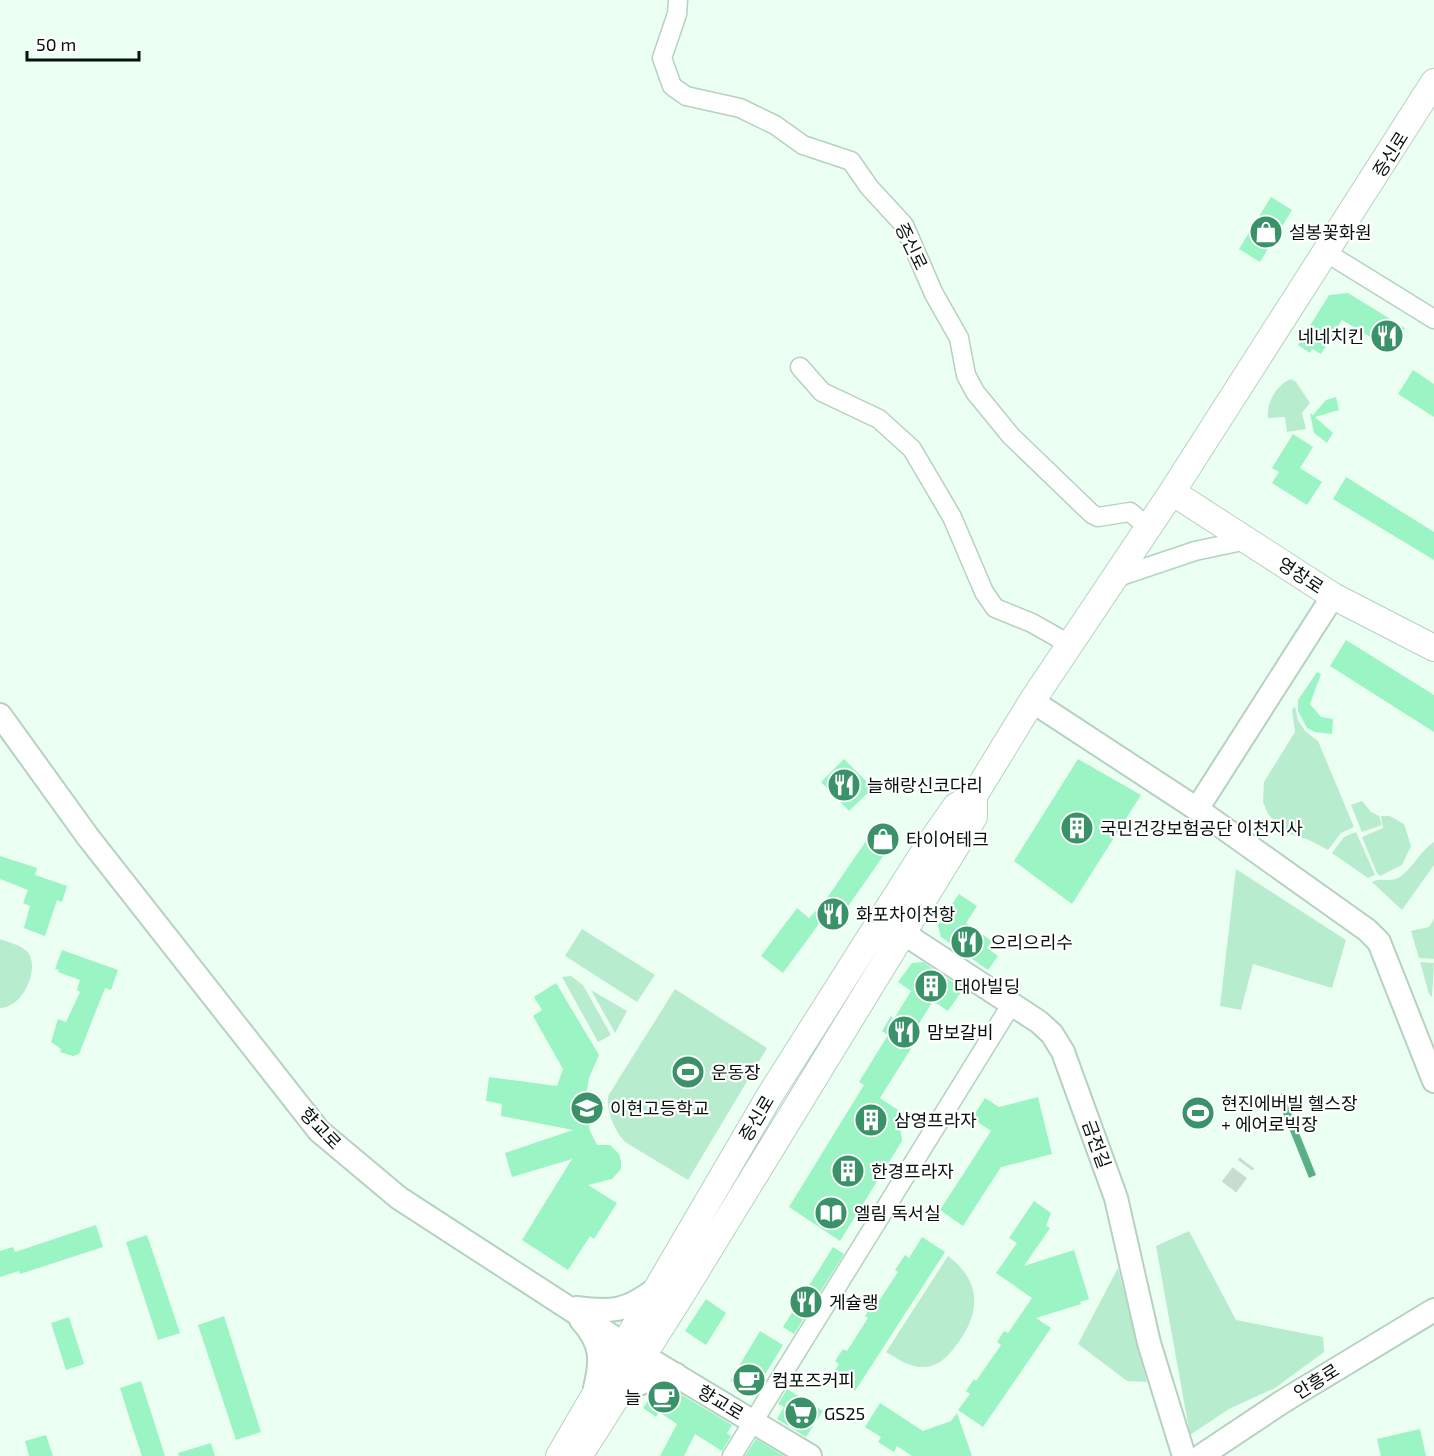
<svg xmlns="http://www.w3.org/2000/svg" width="1434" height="1456" viewBox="0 0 1434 1456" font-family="'Exo 2','Noto Sans KR',sans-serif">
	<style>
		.green { fill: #b8ecce }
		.water { fill: #58b184 }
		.building { fill: #9af4c3 }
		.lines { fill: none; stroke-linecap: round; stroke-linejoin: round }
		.minor-tunnel { stroke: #cadbd0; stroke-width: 18; stroke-dasharray: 18 9; stroke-linecap: butt }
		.minor-casing { stroke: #b4d2c0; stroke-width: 21 }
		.tertiary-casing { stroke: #b4d2c0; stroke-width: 26 }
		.secondary-casing { stroke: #b4d2c0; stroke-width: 28 }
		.minor { stroke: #fff; stroke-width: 18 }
		.tertiary { stroke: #fff; stroke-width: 22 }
		.secondary { stroke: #fff; stroke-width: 26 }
		.labels { text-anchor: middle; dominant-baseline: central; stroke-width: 4.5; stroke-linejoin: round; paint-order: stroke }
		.street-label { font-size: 18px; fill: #07120c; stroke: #fff }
		.poi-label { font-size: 18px; fill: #07120c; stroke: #fff; text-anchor: start }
	</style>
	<rect width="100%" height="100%" fill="#ecfff3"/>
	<path class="green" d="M1291,379l5,3 14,21 -8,10 4,16 -19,3 -2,-15 -17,1c-2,-15 9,-34 23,-39z
		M1295,706l3,14 7,11 13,10 36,86 -13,6 -13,17 -19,-10 -25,-8 -16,-18 -5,-12 1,-20 31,-50 -3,-22z
		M1362,801l9,11 8,4 3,9 -20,7 -11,-27z
		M1381,816h9l14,8 7,22 -9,19 -22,11 -3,-3 -15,-36 21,-9z
		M1356,832l19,43 -7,3 -36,-25 12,-16z
		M1434,842v23l-32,45 -30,-28c9,-5 18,1 28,-5 13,-9 20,-26 34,-35z
		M1236,869l110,71 -14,48 -79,-24 -12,46 -21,-4z
		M1434,919v40l-15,-1 -8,-27 18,-4z
		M582,929l73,46 -18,27 -72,-46z
		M0,939c10,4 23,6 29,15 10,16 -6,54 -29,54z
		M1420,962l14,1 -2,34 -3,-3z
		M571,976l12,9 28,50 -13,7 -36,-65z
		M675,989l92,59 -79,132 -63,-38c-11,-13 -18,-28 -17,-46z
		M591,990l36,21 -12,22z
		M1189,1231l47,89 87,17 1,15 -49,36 -46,21 -39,26 -34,-189z
		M948,1256c36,27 32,60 6,92 -9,12 -19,20 -34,19 -13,-1 -24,-9 -34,-15z
		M1118,1268l29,114 -20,-1 -49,-37z"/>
	<path class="water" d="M1283,1093l33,82 -7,3 -33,-82z"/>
	<path class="building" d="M1271,197l21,13 -32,52 -21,-13z
		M1348,293l57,35 -13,22 -50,-30 -21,34 -9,-5 -2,4 -12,-8 31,-50z
		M1413,370l21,14v33l-36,-23z
		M1336,397l3,13 -24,7 18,16 -6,10 -13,-10 -4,-20 3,2 13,-15z
		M1293,434l20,13 -13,21 22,14 -15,23 -35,-22 7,-11 -7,-4z
		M1346,477l88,55v28l-101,-61z
		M1346,640l88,55v37l-104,-66z
		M1317,672l4,2 -11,30 11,13 12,2 -1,15 -17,-2 -8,-4 -9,-17v-11z
		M844,759l29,29 -24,23 -28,-29z
		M1078,759l63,36 -69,109 -58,-43z
		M879,822l19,13 -66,94 -11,-8 -38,52 -22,-17 36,-48 12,10 16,-17z
		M0,856l37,12 -2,7 32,11 -5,16 -5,-2 -12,36 -21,-8 6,-22 -7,-3 5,-13 -28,-11z
		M959,894l18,12 -11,17 26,18 -5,7 11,8 -10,14 -47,-33 -3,-12z
		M62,950l56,20 -7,20 -6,-2 -26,66 -6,2 -13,-4 1,-3 -10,-7 7,-23 8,3 14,-30 -3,-2 3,-10 -22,-8 1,-2 -4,-1z
		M923,962l40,27 -15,22 -15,-10 -18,29 5,4 -40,64 18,12 4,31 -62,100 -51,-34 75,-122 -5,-3 29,-47 -6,-4 9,-15 3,3 17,-28 -13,-9 14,-19z
		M556,983l43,72 -10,23 -4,24 5,29 7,14h13l9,9 2,7v8l-9,10 -24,6 29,18 -23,36 -4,-3 -22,34 -46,-30 50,-81 -60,18 -7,-24 68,-23 -72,-14 1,-12 -16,-3 3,-24 68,9 6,-17 -30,-53 9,-6 -8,-13z
		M1038,1097l14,57 -51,13 -38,59 -23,-16 51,-79 -19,-13 13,-20 14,9z
		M1034,1201l17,12 -5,13 4,2 -26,38 50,-16 15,49 -9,3 1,2 -45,14 15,10 -68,99 -25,-17 12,-16 -4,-3 8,-12 2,2 25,-36 -4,-3 7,-11 4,2 24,-35 -36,-25 21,-30 -8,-5z
		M96,1225l7,22 -83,27 -1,-3 -19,6v-26l13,-4 2,5z
		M147,1235l33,98 -22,7 -32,-98z
		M922,1237l23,15 -90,139 -23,-16 7,-11 -4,-3 8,-12 4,2 21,-33 -3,-2 4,-6 5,-8 3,2 21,-32 -3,-2 10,-15 4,3z
		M833,1247l11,7 -50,80 -11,-7z
		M706,1299l20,14 -20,32 -21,-14z
		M224,1316l37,116 -25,8 -38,-115z
		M69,1317l15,47 -18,6 -15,-47z
		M760,1331l23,14 -25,41 -12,4 -16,-9z
		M141,1381l24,75h-23l-11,-33 -11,-35z
		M672,1389l60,36 -5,8 4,3 -9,15 -27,-17 -11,22h-24l17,-32 -18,-12 -3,5 -13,-9 9,-14z
		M787,1389l36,22 -17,26 -29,-18 7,-12 -6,-3z
		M880,1403l43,28 28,-10 6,-8 15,43h-60l-15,-10 -3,6 -16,-10 3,-5 -16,-10z
		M1420,1429l6,27h-45l-4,-17z
		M46,1435l7,21h-24l-4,-15z
		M756,1439l28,17h-39z
		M211,1443l4,13h-36l-1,-3z"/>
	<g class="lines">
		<path class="minor-tunnel" d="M1229,1187l18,-24"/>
		<g class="minor-casing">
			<path id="minor" d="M678,0l-1,14 -15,44 10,28 14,10 54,12 35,17 28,20 48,16 18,26 35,38 30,69 25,44 7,37 9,17 36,44 81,78 6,3 32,-5 18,15
				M1327,253l107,66
				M800,367l22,25 57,27 33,30 40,68 32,75 11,16 37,15 37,21
				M1112,579l83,-28 52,-11
				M732,1456l279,-451"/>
		</g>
		<g class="tertiary-casing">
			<path id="tertiary" d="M1032,701l165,108 170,121 12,12 55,139
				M0,715l88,122 231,294 80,67 225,146 186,112
				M1197,809l136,-213
				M888,923l151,99 13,12 11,18 53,146 33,145 35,113
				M576,1308c37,5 51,3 81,-20
				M581,1320c21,23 21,40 14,68
				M619,1391l25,-9 31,-8
				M1201,1456l81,-54 152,-92"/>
		</g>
		<g class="secondary-casing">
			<path id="secondary" d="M1172,492l161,104 101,52
				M559,1456l211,-361 154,-243 32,-46 18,-10
				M579,1456l103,-162 292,-477v-21l58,-95 140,-209 262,-410"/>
		</g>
		<use href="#minor" class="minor"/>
		<use href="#tertiary" class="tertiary"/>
		<use href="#secondary" class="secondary"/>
	</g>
	<defs>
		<g id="shop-disc" transform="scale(1.725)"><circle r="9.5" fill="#3a9268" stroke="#fff"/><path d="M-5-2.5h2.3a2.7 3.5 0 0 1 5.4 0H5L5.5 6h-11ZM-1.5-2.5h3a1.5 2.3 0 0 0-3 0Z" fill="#fff"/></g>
		<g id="restaurant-disc" transform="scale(1.725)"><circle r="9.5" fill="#3a9268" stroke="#fff"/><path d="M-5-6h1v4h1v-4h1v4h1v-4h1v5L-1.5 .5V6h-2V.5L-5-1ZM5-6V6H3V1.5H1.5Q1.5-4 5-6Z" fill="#fff"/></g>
		<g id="building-disc" transform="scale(1.725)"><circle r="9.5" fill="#3a9268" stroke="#fff"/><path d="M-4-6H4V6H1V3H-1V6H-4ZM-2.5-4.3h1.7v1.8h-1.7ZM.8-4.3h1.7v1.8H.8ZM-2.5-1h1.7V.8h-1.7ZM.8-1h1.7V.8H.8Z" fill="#fff"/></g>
		<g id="stadium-disc" transform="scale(1.725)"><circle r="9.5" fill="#3a9268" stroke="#fff"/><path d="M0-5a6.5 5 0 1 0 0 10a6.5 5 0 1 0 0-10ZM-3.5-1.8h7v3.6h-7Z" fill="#fff"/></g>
		<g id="school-disc" transform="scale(1.725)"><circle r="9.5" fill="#3a9268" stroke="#fff"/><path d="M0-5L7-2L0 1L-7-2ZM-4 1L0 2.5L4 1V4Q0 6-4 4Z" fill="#fff"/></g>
		<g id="library-disc" transform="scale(1.725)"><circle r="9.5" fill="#3a9268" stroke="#fff"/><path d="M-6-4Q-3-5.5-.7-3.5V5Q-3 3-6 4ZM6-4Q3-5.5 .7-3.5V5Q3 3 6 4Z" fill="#fff"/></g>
		<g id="cafe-disc" transform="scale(1.725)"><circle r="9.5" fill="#3a9268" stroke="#fff"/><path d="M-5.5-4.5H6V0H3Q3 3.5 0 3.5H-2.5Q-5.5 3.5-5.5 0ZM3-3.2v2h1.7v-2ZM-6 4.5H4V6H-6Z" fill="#fff"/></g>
		<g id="supermarket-disc" transform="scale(1.725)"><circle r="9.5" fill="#3a9268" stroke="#fff"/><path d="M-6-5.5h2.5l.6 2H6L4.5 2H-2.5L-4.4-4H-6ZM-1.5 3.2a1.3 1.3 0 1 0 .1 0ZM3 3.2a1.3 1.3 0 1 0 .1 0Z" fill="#fff"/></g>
	</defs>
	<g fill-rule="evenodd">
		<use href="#shop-disc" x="1266" y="232"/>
		<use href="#restaurant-disc" x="1387" y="336"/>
		<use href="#restaurant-disc" x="844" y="785"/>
		<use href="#building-disc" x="1077" y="828"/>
		<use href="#shop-disc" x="883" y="839"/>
		<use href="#restaurant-disc" x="833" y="914"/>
		<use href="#restaurant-disc" x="967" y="942"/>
		<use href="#building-disc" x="931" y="986"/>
		<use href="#restaurant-disc" x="904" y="1032"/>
		<use href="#stadium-disc" x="688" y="1072"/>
		<use href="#school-disc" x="587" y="1108"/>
		<use href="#stadium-disc" x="1198" y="1113"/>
		<use href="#building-disc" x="871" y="1120"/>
		<use href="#building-disc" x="848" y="1171"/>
		<use href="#library-disc" x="831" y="1213"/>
		<use href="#restaurant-disc" x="806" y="1302"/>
		<use href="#cafe-disc" x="749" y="1380"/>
		<use href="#cafe-disc" x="664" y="1397"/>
		<use href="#supermarket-disc" x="801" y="1413"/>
	</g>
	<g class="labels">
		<g class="street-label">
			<text transform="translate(1390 154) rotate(-58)">증신로</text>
			<text transform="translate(912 246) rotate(64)">증신로</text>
			<text transform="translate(1301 575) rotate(33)">영창로</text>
			<text transform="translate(756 1118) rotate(-59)">증신로</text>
			<text transform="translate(321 1128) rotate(46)">향교로</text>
			<text transform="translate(1097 1144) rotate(70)">금전길</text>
			<text transform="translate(1316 1381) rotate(-32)">안흥로</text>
			<text transform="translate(721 1402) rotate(31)">향교로</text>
		</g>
		<g class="poi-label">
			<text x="1289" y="232">설봉꽃화원</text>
			<text x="1364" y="336" text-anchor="end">네네치킨</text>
			<text x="867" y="785">늘해랑신코다리</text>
			<text x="1100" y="828">국민건강보험공단 이천지사</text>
			<text x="906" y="839">타이어테크</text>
			<text x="856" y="914">화포차이천항</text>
			<text x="990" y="942">으리으리수</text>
			<text x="954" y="986">대아빌딩</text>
			<text x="927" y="1032">맘보갈비</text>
			<text x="711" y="1072">운동장</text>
			<text x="1221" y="1103">현진에버빌 헬스장<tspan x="1221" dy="21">+ 에어로빅장</tspan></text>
			<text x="610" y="1108">이현고등학교</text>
			<text x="894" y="1120">삼영프라자</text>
			<text x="871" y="1171">한경프라자</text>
			<text x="854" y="1213">엘림 독서실</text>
			<text x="829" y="1302">게슐랭</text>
			<text x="772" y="1380">컴포즈커피</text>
			<text x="641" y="1397" text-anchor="end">늘</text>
			<text x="824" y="1413">GS25</text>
		</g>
	</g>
	<path d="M27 51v9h112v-9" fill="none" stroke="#07120c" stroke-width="3"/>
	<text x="36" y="51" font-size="18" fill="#07120c" stroke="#ffffff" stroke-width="4.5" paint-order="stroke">50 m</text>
</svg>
